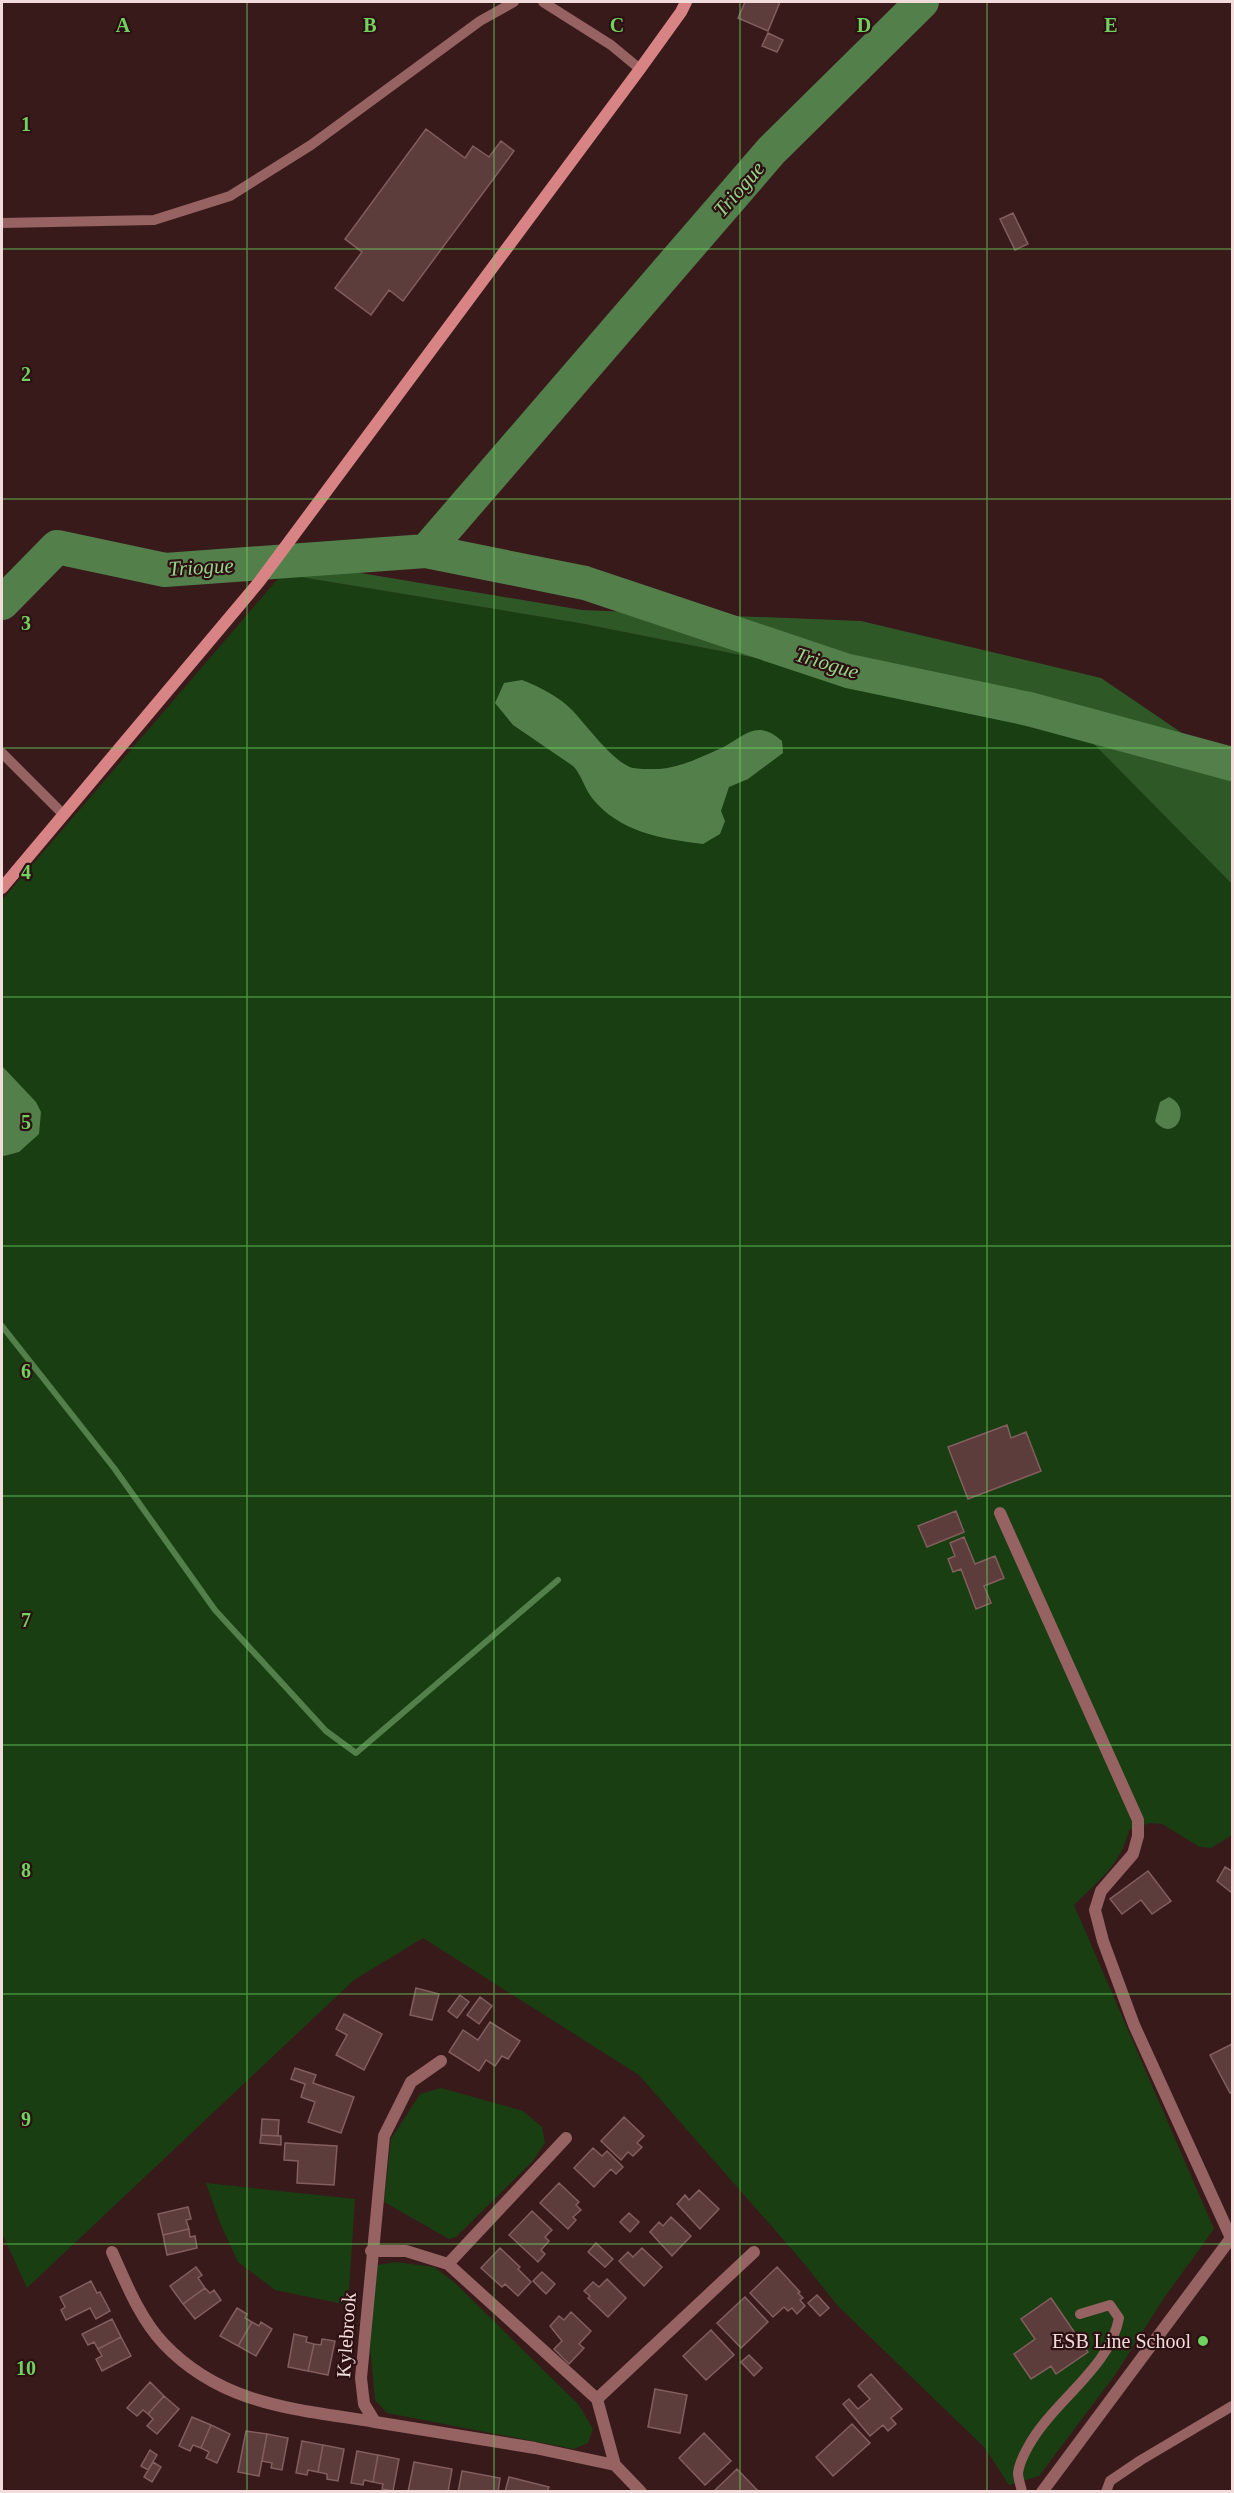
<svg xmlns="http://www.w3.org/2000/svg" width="1234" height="2493" viewBox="0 0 1234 2493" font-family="Georgia,serif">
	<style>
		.green { fill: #193e12 }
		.forest { fill: #2e5927 }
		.water { fill: #537f4b }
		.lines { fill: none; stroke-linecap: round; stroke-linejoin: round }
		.stream { stroke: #537f4b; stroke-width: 6 }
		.river { stroke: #537f4b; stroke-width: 34 }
		.building { fill: #5d3c3c; stroke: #825e5e; stroke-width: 1.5 }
		.service { stroke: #966262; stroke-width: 10 }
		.minor { stroke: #966262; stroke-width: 12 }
		.secondary { stroke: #d88485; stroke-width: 12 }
		.grid { fill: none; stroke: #70d35f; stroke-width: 1.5; stroke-opacity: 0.55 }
		.poi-dot { fill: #70d35f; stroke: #2d1011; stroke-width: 2 }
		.labels { text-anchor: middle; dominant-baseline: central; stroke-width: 4.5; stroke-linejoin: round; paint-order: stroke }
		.street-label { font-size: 20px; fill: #f1dbdb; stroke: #2d1011 }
		.poi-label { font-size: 20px; fill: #f1dbdb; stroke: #2d1011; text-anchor: end }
		.water-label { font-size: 21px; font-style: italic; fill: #94d489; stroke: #2d1011 }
		.grid-label { font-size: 20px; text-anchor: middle; font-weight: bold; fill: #70d35f; stroke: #2d1011; stroke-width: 4.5; stroke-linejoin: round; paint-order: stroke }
	</style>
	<rect width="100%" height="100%" fill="#381a1b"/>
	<path class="green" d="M282,574l297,49 256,51 249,59 148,151v951l-21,13 -11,-1 -38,-23 -12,-1 -21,7c-9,36 -30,50 -55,75l140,324 -50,69 -49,77 -76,101 -30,9 -24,-37 -147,-142 -36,-45 -163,-186 -216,-137 -69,42 -327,308 -25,-55v-1333z
		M441,2088l82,23 19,16 3,16 -12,18 -77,76 -7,2 -65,-37 7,-63 29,-45z
		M206,2183l149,16 -7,106 -73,-15 -37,-28 -18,-39z
		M396,2262l38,5 20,15 125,123 14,24 -5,14 -14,6 -187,-36 -12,-13 -5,-53 7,-82z"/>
	<path class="forest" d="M295,562l287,48 279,11 240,57 131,89v117l-149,-151 -248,-59 -256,-51 -297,-49z"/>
	<path class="water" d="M522,680c18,7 38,17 51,31 13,14 42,53 60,57 6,1 13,1 19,1 22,1 45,-10 65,-19 25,-10 38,-34 65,-9l1,12 -35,26 -19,8 -8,24 4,10 -5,13 -17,10c-41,-5 -84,-12 -111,-46 -8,-10 -10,-23 -19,-32l-60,-41 -18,-22 9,-20z
		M2,1066l34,36 5,10 -2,22 -20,18 -15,4 -2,-1z
		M1169,1097c25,11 5,48 -14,24l5,-19z"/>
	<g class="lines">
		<path class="stream" d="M2,1326l112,142 101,142 111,121 30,22 202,-173"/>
		<path class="river" d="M426,551l345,-400 151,-149
			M2,603l55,-56 108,23 261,-19 159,32 263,88 181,38 203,55"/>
	</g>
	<path class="building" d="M745,2h35l-12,29 -30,-13z
		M768,33l15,7 -6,12 -15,-6z
		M426,129l39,29 8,-12 16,11 12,-16 13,10 -111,150 -14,-11 -18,25 -36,-27 27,-36 -17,-13z
		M1013,213l15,31 -13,6 -15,-31z
		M1007,1425l4,13 15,-6 15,39 -73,28 -20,-52z
		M956,1511l8,21 -37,15 -9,-21z
		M964,1537l11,27 20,-8 9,22 -20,8 7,17 -15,6 -15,-40 -8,3 -5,-13 7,-3 -5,-13z
		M1225,1867l7,4v22l-15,-12z
		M1148,1871l23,30 -19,13 -11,-14 -19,14 -12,-15z
		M416,1988l23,6 -7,26 -22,-5z
		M460,1995l9,7 -12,16 -9,-7z
		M480,1997l12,9 -13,18 -12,-9z
		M344,2014l38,20 -18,36 -28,-15 11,-20 -11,-6z
		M490,2022l30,19 -12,18 -6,-3 -7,10 -9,-6 -7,11 -30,-19 14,-22 15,10z
		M1232,2044v48l-2,1 -20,-38z
		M295,2068l21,7 -3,8 41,14 -13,36 -33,-11 7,-20 -14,-5 4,-13 -14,-5z
		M624,2117l20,19 -7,7 5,4 -9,9 -5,-4 -7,8 -20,-19z
		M262,2119l17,1 -1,16 -17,-1z
		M261,2135l20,1v9l-21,-2z
		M285,2143l52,3 -3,39 -37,-2 1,-22 -14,-1z
		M593,2148l9,8 5,-5 16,16 -7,7 -5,-5 -17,18 -20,-19z
		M559,2183l20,19 -3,3 5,5 -8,7 3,3 -8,9 -28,-26z
		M699,2190l20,19 -19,20 -23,-25 8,-9 4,5z
		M188,2207l3,12 -5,1 3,9 -26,6 -5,-21z
		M532,2211l20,19 -7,7 4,4 -8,9 4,4 -7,8 -29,-27z
		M629,2213l10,9 -9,10 -10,-10z
		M671,2217l20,19 -19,20 -22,-24 9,-10 4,4z
		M189,2229l1,8 5,-1 2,12 -30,7 -4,-20z
		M596,2243l17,16 -8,8 -17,-15z
		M500,2248l20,19 -2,2 13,13 -13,14 -13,-12 -3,3 -21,-19z
		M642,2248l20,19 -18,19 -25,-25 9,-9 5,5z
		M196,2267l6,8 -4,3 7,10 -22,16 -13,-18z
		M777,2267l23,25 -2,1 5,5 -3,2 5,6 -8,8 -5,-6 -4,3 -4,-4 -11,10 -23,-24z
		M542,2272l13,12 -9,10 -13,-13z
		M607,2279l19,19 -18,19 -20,-19 2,-2 -6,-5 9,-9 6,5z
		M91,2281l6,12 3,-1 10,19 -14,8 -6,-11 -24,12 -5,-10 4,-3 -5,-10z
		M205,2288l5,5 4,-3 7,10 -26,19 -12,-15z
		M817,2295l12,13 -9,8 -12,-13z
		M745,2297l23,25 -27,26 -24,-25z
		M1051,2298l37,54 -32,22 -5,-8 -20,13 -17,-25 21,-15 -14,-20z
		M237,2308l10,6 -2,4 7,4 -14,24 -18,-10z
		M571,2312l20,19 -12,13 5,4 -15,16 -15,-15 8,-8 -12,-15 9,-10 5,4z
		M112,2319l9,18 -23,12 -4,-7 -6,3 -6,-11z
		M252,2322l7,4 2,-4 11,7 -16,27 -18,-10z
		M711,2330l23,25 -28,25 -23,-24z
		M294,2334l13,3 -1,5 8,2 -6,27 -20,-4z
		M121,2337l10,19 -29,15 -6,-12 6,-3 -4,-7z
		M322,2339l13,2 -7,34 -20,-4 6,-27 7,1z
		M749,2355l13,13 -8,8 -13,-14z
		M871,2374l31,35 -11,9 5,6 -8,7 -5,-6 -13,11 -27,-32 6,-5 9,10 12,-10 -12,-13z
		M150,2382l14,14 -16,18 -5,-4 -6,6 -10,-8z
		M655,2389l32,6 -7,38 -32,-6z
		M164,2396l15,13 -22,25 -10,-8 6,-7 -5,-5z
		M192,2417l19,8 -10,23 -8,-3 -3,6 -11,-5z
		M852,2424l18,19 -37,33 -17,-19z
		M211,2425l19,9 -13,29 -11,-5 3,-6 -8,-4z
		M246,2431l21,3 -8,42 -21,-4z
		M704,2433l27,28 -26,24 -26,-27z
		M267,2434l21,4 -6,32 -11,-2 1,-5 -10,-2z
		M302,2441l21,4 -5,27 -10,-2 -1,5 -11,-2z
		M323,2445l21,4 -6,32 -11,-2v-5l-9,-2z
		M150,2450l7,5 -9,15 -7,-4z
		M357,2451l21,4 -5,27 -9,-2 -1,5 -12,-2z
		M378,2455l21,4 -6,32 -11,-2 1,-5 -10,-2z
		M153,2462l8,5 -9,15 -8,-5z
		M414,2462l38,7 -4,23h-40z
		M737,2469l22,23h-46z
		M462,2471l38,7 -2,14h-40z
		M509,2477l40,10 -2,5h-42z"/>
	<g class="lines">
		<path class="service" d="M543,2l68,43 29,24
			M2,223l152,-3 76,-24 81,-51 169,-124 34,-19
			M2,753l62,62
			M1022,2492c-1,-6 -4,-13 -4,-19 1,-8 6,-19 10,-26 24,-45 82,-79 91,-129l-9,-13 -30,9
			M1106,2492l4,-11 31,-21 91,-54"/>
		<path class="minor" d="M1000,1513l138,307v16l-5,18 -32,37 -6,19 8,31 31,84 97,213 -189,254
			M441,2061l-30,21 -27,54 -23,242 3,26 11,18 160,26 80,17 26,27
			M371,2251h35l42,13 149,135 18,66
			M112,2252c14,31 28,67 52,92 59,62 133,65 211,78
			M448,2264l118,-126
			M597,2399l157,-147"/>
		<path class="secondary" d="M2,888l257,-306 381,-513 41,-57 5,-10"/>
	</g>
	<path class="grid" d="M247,2v2490M494,2v2490M740,2v2490M987,2v2490M2,249h1230M2,499h1230M2,748h1230M2,997h1230M2,1246h1230M2,1496h1230M2,1745h1230M2,1994h1230M2,2244h1230"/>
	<circle class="poi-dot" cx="1203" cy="2341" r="6"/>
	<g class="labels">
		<g class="street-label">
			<text transform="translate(346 2335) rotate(-86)">Kylebrook</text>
		</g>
		<g class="poi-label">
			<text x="1191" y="2341">ESB Line School</text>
		</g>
		<g class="water-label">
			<text transform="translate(739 189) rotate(-49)">Triogue</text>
			<text transform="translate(201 567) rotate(-3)">Triogue</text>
			<text transform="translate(827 663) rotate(17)">Triogue</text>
		</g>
	</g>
	<g class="grid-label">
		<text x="123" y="32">A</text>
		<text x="370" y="32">B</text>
		<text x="617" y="32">C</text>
		<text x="864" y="32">D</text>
		<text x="1111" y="32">E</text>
		<text x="26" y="131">1</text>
		<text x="26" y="381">2</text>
		<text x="26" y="630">3</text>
		<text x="26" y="879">4</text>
		<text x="26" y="1129">5</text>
		<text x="26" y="1378">6</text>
		<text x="26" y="1627">7</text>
		<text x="26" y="1877">8</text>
		<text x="26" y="2126">9</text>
		<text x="26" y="2375">10</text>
	</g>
	<rect width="1234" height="2493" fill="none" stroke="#f1dbdb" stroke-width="6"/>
</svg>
